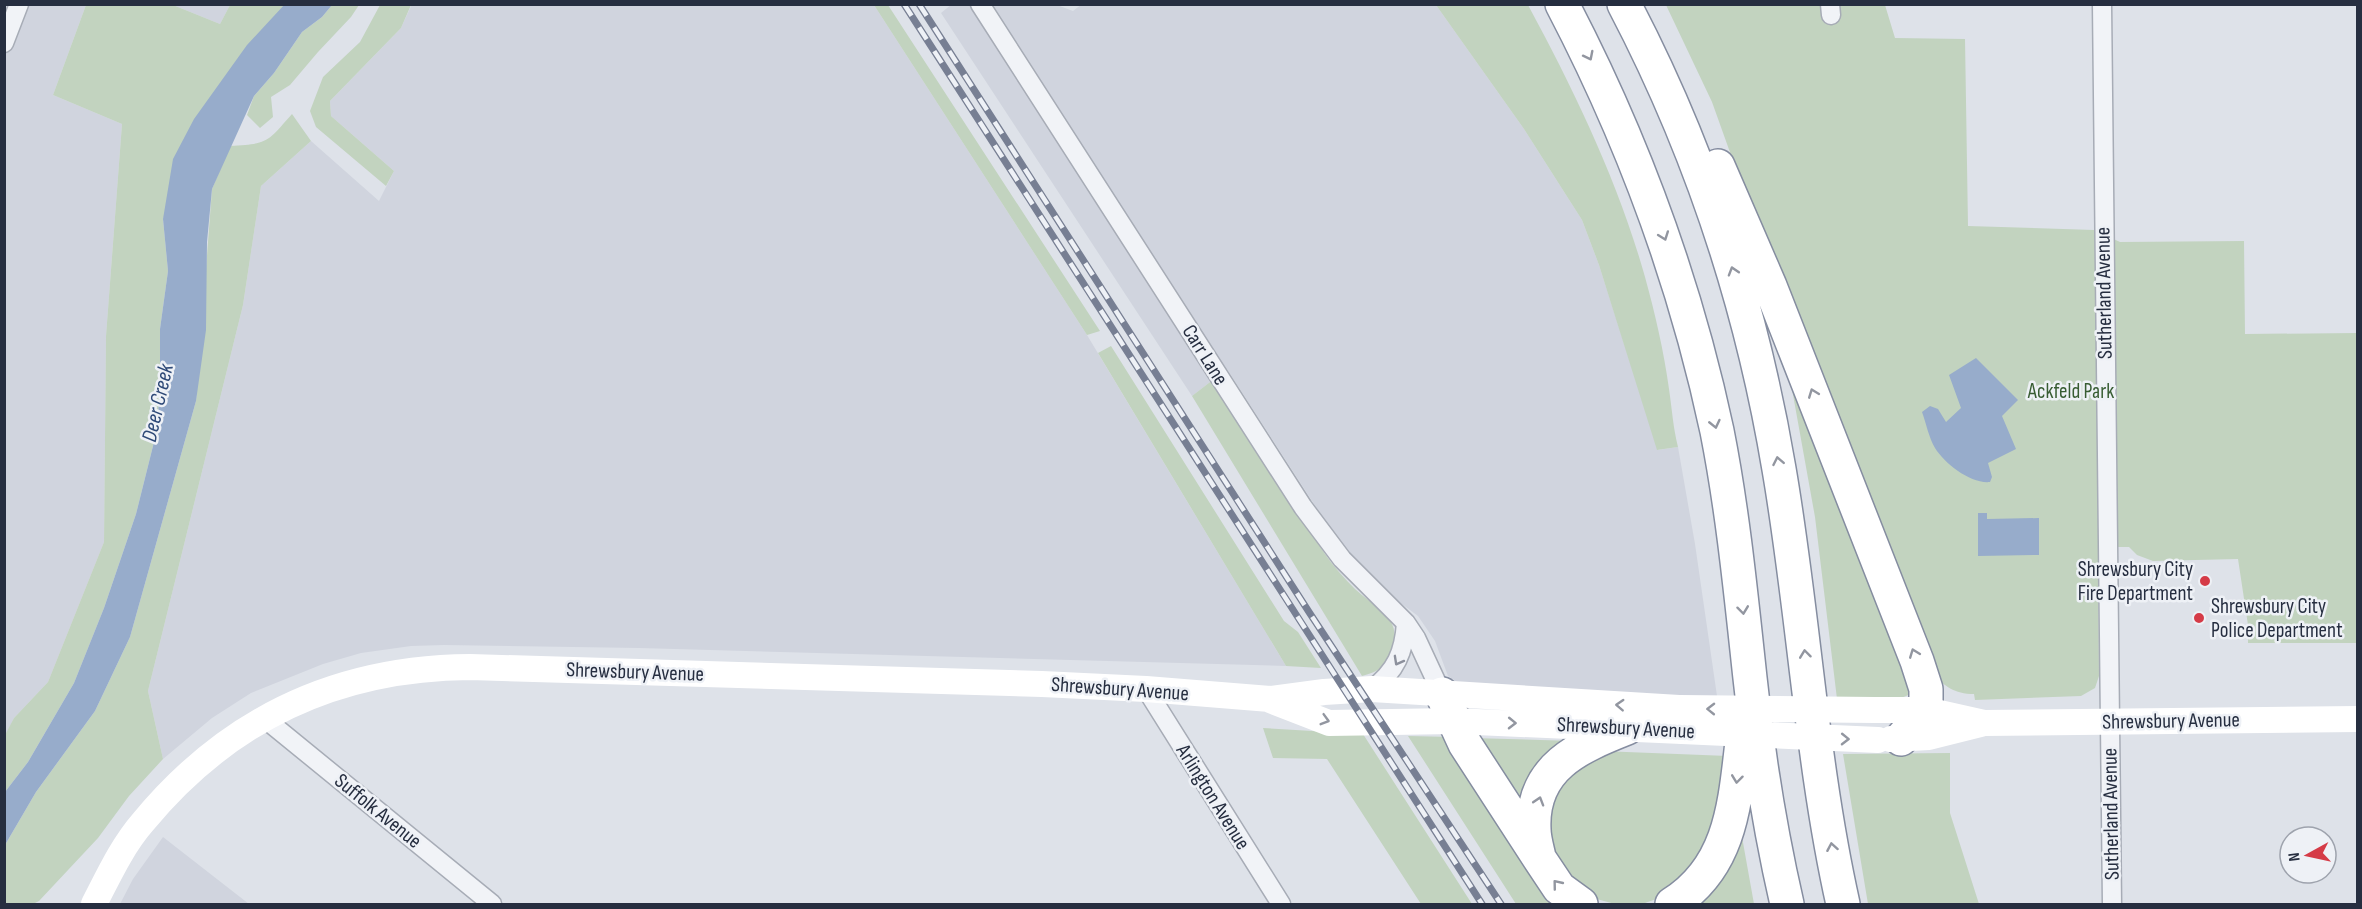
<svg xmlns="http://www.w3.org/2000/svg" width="2362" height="909" viewBox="0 0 2362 909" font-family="'Sofia Sans Condensed',sans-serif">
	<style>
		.built { fill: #d0d4de }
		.green { fill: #c2d3bf }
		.water { fill: #97accb }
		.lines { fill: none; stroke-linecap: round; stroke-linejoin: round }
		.street-casing { stroke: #a7acb6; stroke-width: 21 }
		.highway-casing { stroke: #858da0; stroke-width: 36 }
		.street { stroke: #f1f3f7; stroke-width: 18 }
		.secondary { stroke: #fff; stroke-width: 26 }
		.highway { stroke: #fff; stroke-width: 33 }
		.rail-casing { stroke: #777f93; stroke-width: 7 }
		.rail { stroke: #eef1f6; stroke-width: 4.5; stroke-dasharray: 14; stroke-linecap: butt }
		.secondary-bridge { stroke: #fff; stroke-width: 26 }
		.oneway { stroke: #9296a0 }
		.oneway2 { stroke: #8c909c }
		.poi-dot { fill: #d53b47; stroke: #eef1f6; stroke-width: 2 }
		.labels { text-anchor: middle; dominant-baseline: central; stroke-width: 5; stroke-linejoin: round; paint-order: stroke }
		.street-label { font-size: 21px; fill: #262e40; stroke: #eef1f6 }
		.park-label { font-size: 21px; fill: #385d33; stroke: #eef1f6 }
		.poi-label { font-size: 21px; fill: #262e40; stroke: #eef1f6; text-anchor: end }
		.water-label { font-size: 22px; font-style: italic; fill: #2e4977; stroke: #eef1f6 }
	</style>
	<rect width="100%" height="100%" fill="#dee2e9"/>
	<path class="built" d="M412,4l462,1 213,330 199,331 -647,-18 -195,-3 -33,1 -50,7 -38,11 -72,29 -39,25 -49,41 -15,-68 95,-386 18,-119 50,-45 68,60 15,-30 -63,-55 -1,-15 71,-73z
		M952,4l105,1 16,6 9,-7 354,1 88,124 58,91 17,45 59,185 20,-3 17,97 22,152 -105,-1 -151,-10 -13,-9 -13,-35 -17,-25 -28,-21 -45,-43 -118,-183 -35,27 -251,-383z
		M5,5h81l-33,90 69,29 -16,212 -2,206 -56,140 -34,36 -9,19z
		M173,5h57l-10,19z
		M163,837l86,67h-129l13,-25z"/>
	<path class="green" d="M86,5h87l47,19 10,-19h55l-122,214 5,52 -8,58v54l-3,47 -21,84 -32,94 -30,75 -46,79 -23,30 -1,-55 10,-19 34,-36 56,-140 2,-206 16,-212 -69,-29z
		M332,5h27l-8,12 -33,35 -28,33 -19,12 2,20 -13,11 -13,-13 7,-19 20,-23 28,-41 20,-15z
		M380,5h31l-10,23 -71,73 1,15 63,55 -8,15 -70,-59 -6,-16 13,-34 37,-35z
		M874,5h14l212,326 -13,4z
		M1436,5h92c47,87 90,176 117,272 10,36 19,75 24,112 3,20 4,38 9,58l-21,3 -58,-185 -17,-45 -58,-91z
		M1666,5h219l10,33 70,1 3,187 126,4 26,12 124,-1 1,93 112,-1v310h-109v-18l-10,-66 -85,2 -16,-6 -8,-8h-31l1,129 -4,12 -14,8 -106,4 -1,-6c-20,0 -29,-8 -43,-21l-160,-406 -59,-165z
		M292,114l19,27 -50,45 -18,119 -95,386 15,68 -34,37 -31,42 -59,63 -6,3h-28v-59l31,-53 59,-81 35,-74 66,-236 16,-212 18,-43c39,-2 37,-4 62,-32z
		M1111,346l173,275 14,11 23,36 -35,-2 -188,-313z
		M1790,378l120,288v28c-20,11 -50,6 -73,5l-22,-182z
		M1214,379l111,175c9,13 19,24 30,35 23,21 51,30 35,66 -6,14 -14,17 -28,21l-170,-280z
		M1263,728l100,6 109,170h-51l-94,-145 -54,-1z
		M1408,736l44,1 112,167h-48z
		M1472,738l102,3 -47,71z
		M1601,751l127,5 -7,70 -48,67 -28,10 -30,1 -22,-6 -38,-35 -12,-49 7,-26z
		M1950,753v60l29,91h-111l-25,-150z
		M1742,837l12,67h-65l45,-63z"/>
	<path class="water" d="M285,4l47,1 -10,12 -20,15 -28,41 -20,23 -42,93 -5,53 -1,88 -10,71 -66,236 -35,74 -59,81 -31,53v-53l23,-30 46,-79 30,-75 32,-94 21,-84 3,-47v-54l8,-58 -5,-52 10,-60 21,-40 53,-74z
		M1976,358l42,42 -16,16 14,33 -28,14 4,14 -2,5c-19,2 -45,-18 -55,-34 -6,-10 -9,-25 -13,-36l8,-6 8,3 8,13 15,-14 -12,-33z
		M1978,513h9v6l52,-1v37l-61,1z"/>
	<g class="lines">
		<g class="street-casing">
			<path id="street" d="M980,4l323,503 39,52 64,64 10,15 26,56
				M1830,4l1,11
				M2102,4l10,900
				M4,43l15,-39
				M1146,689l135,215
				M1372,689c24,-18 32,-37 34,-66
				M264,718l228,186"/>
		</g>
		<g class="highway-casing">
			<path id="highway" d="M1562,4c71,136 123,277 155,427 16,81 24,164 33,247 8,76 20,152 37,226
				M1624,4c76,145 128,304 155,465 25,145 32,292 64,435
				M1718,166l52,120 147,375 9,28v21l-25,29
				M1442,694l23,50 74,114 20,30 22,16
				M1539,857c-2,-9 -5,-19 -5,-28 -3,-62 45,-82 93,-101
				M1672,904c64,-40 63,-111 72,-178"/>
		</g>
		<use href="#street" class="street"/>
		<path class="secondary" d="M1270,700l59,23 125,-2 228,10
			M1875,710h51l58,13 374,-4
			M1891,739l38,-2 52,-13
			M94,904c14,-27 28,-58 49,-82 85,-103 193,-154 327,-155l572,17 104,5 124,10 54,-7 48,-3 307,19"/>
		<use href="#highway" class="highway"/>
		<g class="rail-casing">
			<path id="rail" d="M904,4l578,900
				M919,4l390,608 192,292"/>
		</g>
		<use href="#rail" class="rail"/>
		<path class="secondary-bridge" d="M1679,708l196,2
			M1682,731l196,9"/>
	</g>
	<defs><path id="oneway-chevron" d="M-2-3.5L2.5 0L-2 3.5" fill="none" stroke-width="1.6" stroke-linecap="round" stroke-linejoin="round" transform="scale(1.5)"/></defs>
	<g class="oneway">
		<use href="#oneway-chevron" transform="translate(1589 56) rotate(63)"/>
		<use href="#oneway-chevron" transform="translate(1664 236) rotate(70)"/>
		<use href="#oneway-chevron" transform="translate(1733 271) rotate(-107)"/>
		<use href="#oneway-chevron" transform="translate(1813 393) rotate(-111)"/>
		<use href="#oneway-chevron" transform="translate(1715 424) rotate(77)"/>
		<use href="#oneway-chevron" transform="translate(1778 461) rotate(-101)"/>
		<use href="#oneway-chevron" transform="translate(1743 610) rotate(83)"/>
		<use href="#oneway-chevron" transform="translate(1914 653) rotate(-111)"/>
		<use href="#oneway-chevron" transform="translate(1805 654) rotate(-97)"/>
		<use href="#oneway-chevron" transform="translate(1620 705) rotate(-177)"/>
		<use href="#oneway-chevron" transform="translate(1711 709) rotate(-179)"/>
		<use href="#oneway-chevron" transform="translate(1325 720) rotate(16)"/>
		<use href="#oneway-chevron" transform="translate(1512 723) rotate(1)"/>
		<use href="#oneway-chevron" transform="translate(1845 739) rotate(1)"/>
		<use href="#oneway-chevron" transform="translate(1737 779) rotate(97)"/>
		<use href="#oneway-chevron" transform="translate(1539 801) rotate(-73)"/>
		<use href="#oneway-chevron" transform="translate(1832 847) rotate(-100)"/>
		<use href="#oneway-chevron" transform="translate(1557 884) rotate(-129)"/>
	</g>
	<use class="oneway2" href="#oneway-chevron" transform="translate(1398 661) rotate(119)"/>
	<g class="poi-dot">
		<circle cx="2205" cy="581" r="6"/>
		<circle cx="2199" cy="618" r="6"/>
	</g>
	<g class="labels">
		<g class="street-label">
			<text transform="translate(2104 293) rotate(-91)">Sutherland Avenue</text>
			<text transform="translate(1205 355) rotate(58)">Carr Lane</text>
			<text transform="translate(635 672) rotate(2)">Shrewsbury Avenue</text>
			<text transform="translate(1120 689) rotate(4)">Shrewsbury Avenue</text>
			<text transform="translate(2171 721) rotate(-1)">Shrewsbury Avenue</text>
			<text transform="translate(1626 728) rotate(3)">Shrewsbury Avenue</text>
			<text transform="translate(1213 797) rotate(58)">Arlington Avenue</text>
			<text transform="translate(378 811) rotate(39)">Suffolk Avenue</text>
			<text transform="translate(2111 814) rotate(-91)">Sutherland Avenue</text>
		</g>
		<g class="park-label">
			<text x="2071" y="391">Ackfeld Park</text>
		</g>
		<g class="poi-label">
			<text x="2193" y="569">Shrewsbury City<tspan x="2193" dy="24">Fire Department</tspan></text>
			<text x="2211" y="606" text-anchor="start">Shrewsbury City<tspan x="2211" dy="24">Police Department</tspan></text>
		</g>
		<g class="water-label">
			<text transform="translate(158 403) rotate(-77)">Deer Creek</text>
		</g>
	</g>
	<rect width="2362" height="909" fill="none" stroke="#262e40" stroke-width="12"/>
	<g transform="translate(2308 855) rotate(262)"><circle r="28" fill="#eef1f6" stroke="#9ea3ad" stroke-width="1.5"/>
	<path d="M0-4.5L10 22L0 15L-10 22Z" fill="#d53b47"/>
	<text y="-9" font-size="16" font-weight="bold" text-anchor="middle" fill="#262e40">N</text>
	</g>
</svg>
